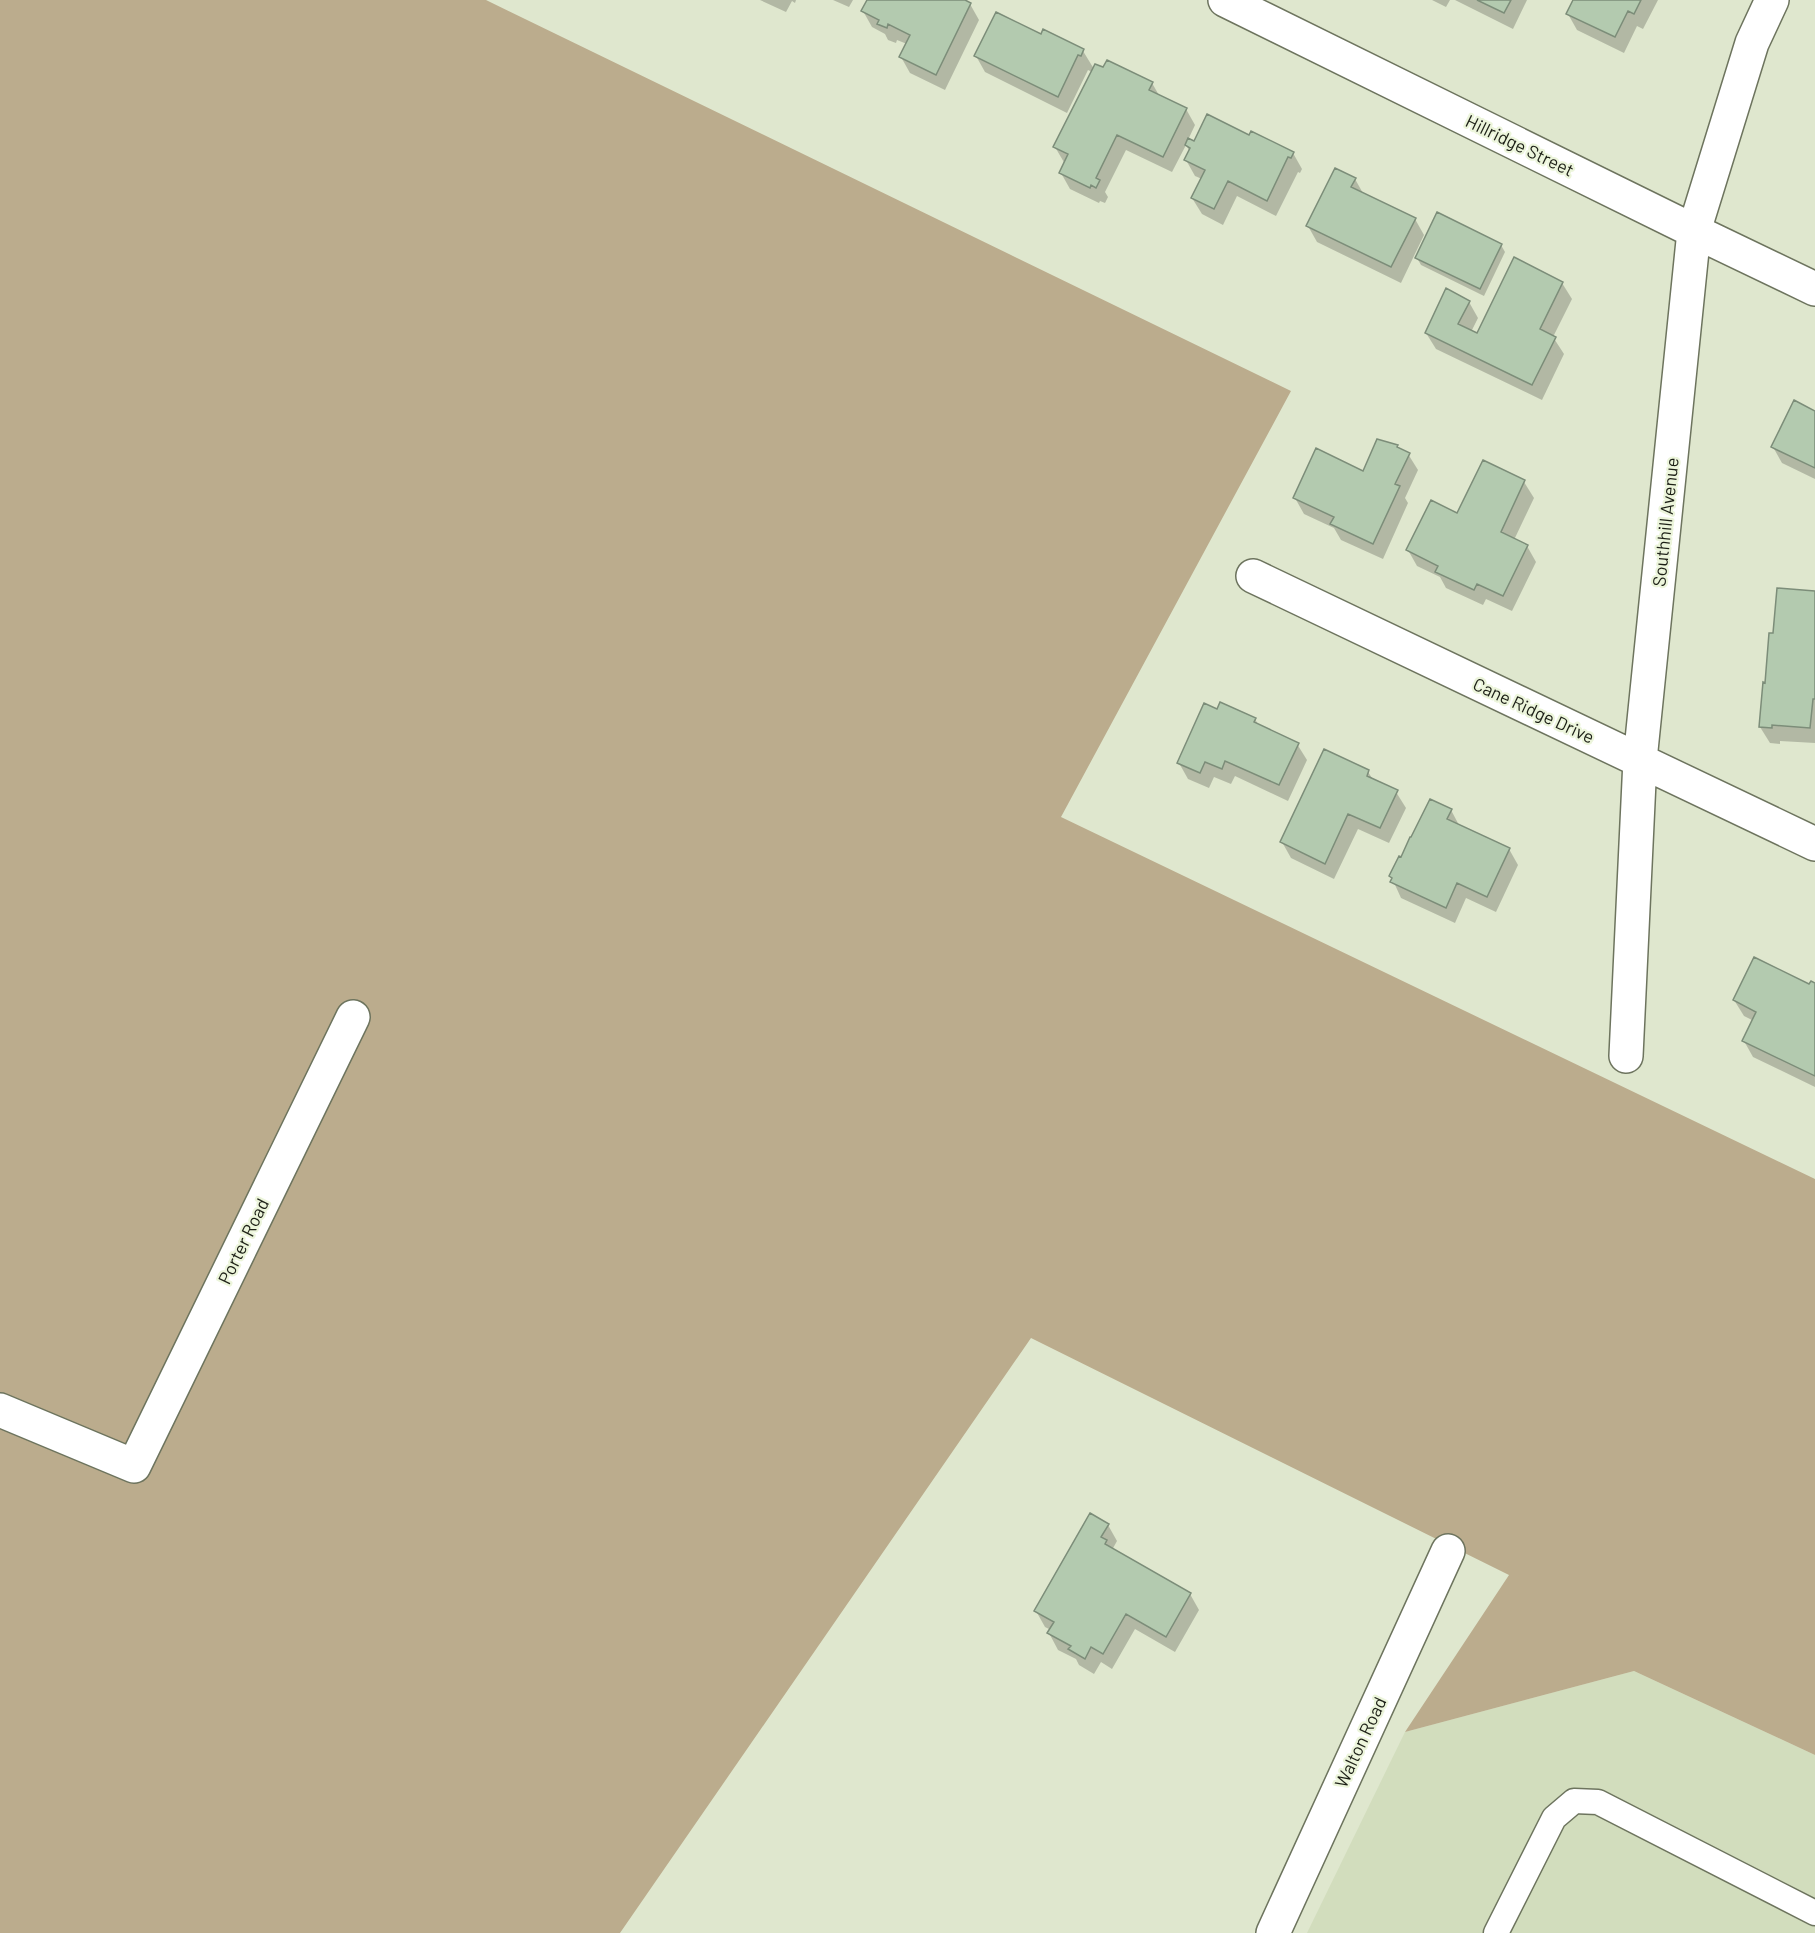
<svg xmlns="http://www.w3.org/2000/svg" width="1815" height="1933" viewBox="0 0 1815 1933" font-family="Barlow,sans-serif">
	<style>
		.built { fill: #d2ddbd }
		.forest { fill: #bbac8d }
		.shadow { fill: #0003 }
		.building { fill: #b3caaf; stroke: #7c8d79; stroke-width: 1.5 }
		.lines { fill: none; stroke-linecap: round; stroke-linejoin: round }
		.service-casing { stroke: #6d745e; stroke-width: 27 }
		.minor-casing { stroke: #6d745e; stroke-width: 36 }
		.service { stroke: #fff; stroke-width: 24 }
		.minor { stroke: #fff; stroke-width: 33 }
		.labels { text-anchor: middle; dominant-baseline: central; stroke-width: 4.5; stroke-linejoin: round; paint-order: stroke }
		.street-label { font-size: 18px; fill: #1c1f16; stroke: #ecf5db }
	</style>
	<rect width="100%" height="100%" fill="#dfe7ce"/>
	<path class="built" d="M1634,1671l181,84v178h-508l98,-201z"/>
	<path class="forest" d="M0,0h486l805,391 -230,426 754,362v576l-181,-84 -229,61 104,-157 -478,-237 -411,595h-620z"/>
	<path class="shadow" d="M760,0h36l-1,3 -3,-2 -6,11z
		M833,0h20l-4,7z
		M868,0h94l8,4 9,16 -34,70 -35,-17 -9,-16 6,-13 -10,-4 -1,3 -8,-3 -3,-6 -13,-7 -9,-16z
		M1432,0h18l-4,7z
		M1455,0h72l-14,29z
		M1574,0h84l-15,29 -6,-3 -13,27 -47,-23 -9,-16z
		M1041,36l42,15 11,18 58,14 8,14 26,12 9,16 -7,15 7,3 55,-6 43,16 9,16 -2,4 -2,-1 -22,44 -39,-20 -14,29 -21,-11 -10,-16 10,-19 -7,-3 -9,-16 4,-8 -4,-7 -14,27 -46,-22 -21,42 3,5 -3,6 -5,-2 -1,2 -29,-14 -9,-16 4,-9 -10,-17 37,-75 -4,-2 -21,43 -82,-41 -9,-16z
		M1355,179l9,16 51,24 9,16 -23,48 -84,-41 -9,-16z
		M1501,245l4,7 -21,44 -63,-31 -4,-7z
		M1562,283l10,16 -19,38 11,17 -22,46 -106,-51 -10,-16 43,-31 9,16 -7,14 7,3z
		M1815,412v67l-33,-16 -9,-16z
		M1378,440l19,6 2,4 9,4 10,16 -13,28 3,5 -25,56 -42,-19 -7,-12 -30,-14 -9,-16 68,-25z
		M1524,482l10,16 -20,42 13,6 9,16 -24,49 -26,-12 -3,6 -37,-17 -6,-11 -23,-11 -9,-16 50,-35z
		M1815,592v151l-35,-2v3l-10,-1 -10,-16 14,-93z
		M1255,719l4,7 38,18 10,16 -19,41 -53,-25 -4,8 -17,-7 -5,11 -21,-9 -9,-16z
		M1368,772l6,9 22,11 10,16 -17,35 -31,-14 -24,50 -43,-21 -9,-16z
		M1451,810l9,17 49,22 9,16 -22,47 -30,-14 -11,25 -54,-25 -10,-22 11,-17z
		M1815,984v103l-62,-30 -9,-16 10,-20 -10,-5 -10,-16z
		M1108,1525l9,16 -5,9 78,44 9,16 -24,42 -40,-23 -23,40 -11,-7 -7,12 -15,-9 -3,-6 -18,-9 -9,-17 2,-3 -6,-3 -9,-16z"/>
	<path class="building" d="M867,0h98l6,3 -35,72 -37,-18 11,-22 -22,-11 -1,4 -10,-4 2,-4 -18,-9z
		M1477,0h34l-7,13z
		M1573,0h68l-7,14 -6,-3 -13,26 -49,-23z
		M996,12l45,22 2,-5 41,20 -3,7 -3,-1 -20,42 -84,-41z
		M1107,60l46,22 -4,8 38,18 -24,49 -46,-22 -21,43 4,2 -4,8 -5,-3 -1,3 -31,-15 9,-19 -15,-7 42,-83 8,3z
		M1207,114l42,21 2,-4 43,21 -3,6 -3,-1 -21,44 -39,-20 -14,28 -23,-11 14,-28 -21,-10 6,-12 -5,-3 3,-7 6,3z
		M1335,168l21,10 -5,9 65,31 -25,49 -85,-41z
		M1437,212l65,32 -22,45 -65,-31z
		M1514,257l49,25 -23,47 16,8 -24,48 -107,-52 21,-45 24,13 -12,23 19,9z
		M1794,400l21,11v57l-44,-21z
		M1377,439l21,6 -1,2 13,6 -15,31 5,2 -27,58 -43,-20 4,-7 -41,-19 23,-50 47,23z
		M1483,460l42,20 -24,52 27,13 -25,51 -26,-12 -3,6 -39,-18 3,-6 -32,-16 25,-50 26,13z
		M1777,588l38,3v108h-2l-3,29 -38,-3v3l-13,-1 4,-45 2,1 4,-50h4z
		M1220,702l36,16 -2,4 45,21 -20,42 -54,-24 -3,8 -17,-7 -5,11 -23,-10 27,-60 13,6z
		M1324,749l45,21 -2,6 31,14 -18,38 -32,-14 -23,50 -45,-22z
		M1430,799l22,10 -5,10 63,29 -23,49 -30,-14 -11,25 -56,-26 2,-4 -3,-2 10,-20 2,1 9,-20h1z
		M1754,957l55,27 2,-3 4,2v93l-73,-35 14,-29 -23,-12z
		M1090,1513l19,11 -8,13 6,3 -2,4 86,49 -25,44 -40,-23 -23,40 -12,-7 -6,12 -17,-10 3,-3 -24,-13 7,-11 -20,-11z"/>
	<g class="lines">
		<g class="service-casing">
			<path id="service" d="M1496,1933l58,-115 20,-17 24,1 217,111"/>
		</g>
		<g class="minor-casing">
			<path id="minor" d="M1225,0l469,231 121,58
				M1253,576l562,268
				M1626,1056l14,-296 54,-529 58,-188 20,-43
				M0,1410l134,56 219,-449
				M1273,1933l175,-382"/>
		</g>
		<use href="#service" class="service"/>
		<use href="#minor" class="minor"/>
	</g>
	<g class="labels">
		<g class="street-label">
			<text transform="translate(1520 145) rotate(26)">Hillridge Street</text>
			<text transform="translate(1665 522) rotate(-84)">Southhill Avenue</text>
			<text transform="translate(1534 710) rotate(25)">Cane Ridge Drive</text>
			<text transform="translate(243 1241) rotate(-64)">Porter Road</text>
			<text transform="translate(1360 1742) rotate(-65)">Walton Road</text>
		</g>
	</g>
</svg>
